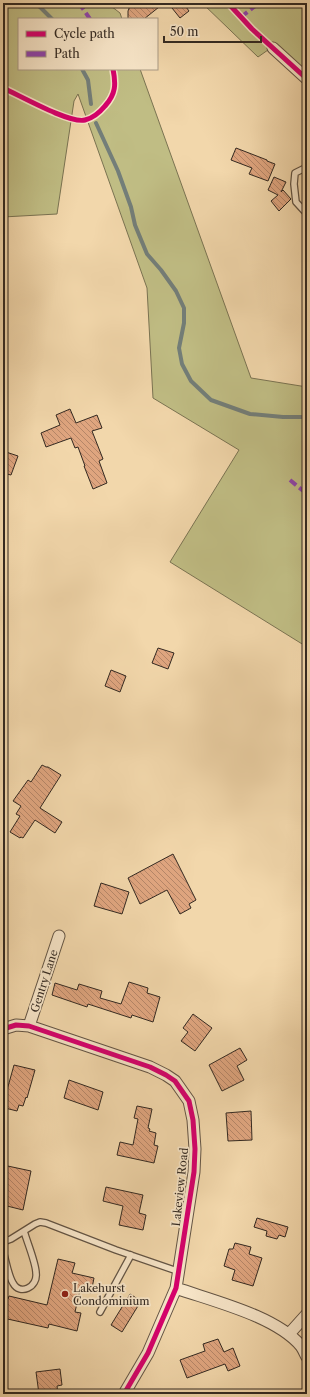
<svg xmlns="http://www.w3.org/2000/svg" width="310" height="1397" viewBox="0 0 310 1397" font-family="'Libre Caslon Text',serif">
	<style>
		.park { fill: #c0bd84; stroke: #7a7352 }
		.lines { fill: none; stroke-linecap: round; stroke-linejoin: round }
		.stream { stroke: #737e79; stroke-width: 4 }
		.building { fill: url(#building-back-hatch); stroke: #332921 }
		.service-casing { stroke: #635444; stroke-width: 8 }
		.minor-casing { stroke: #635444; stroke-width: 13 }
		.service { stroke: #f7e5c8; stroke-width: 5.5 }
		.minor { stroke: #f7e5c8; stroke-width: 11 }
		.quiet { stroke: #8e44ad; stroke-width: 4; stroke-dasharray: 8 4; stroke-linecap: butt }
		.cycleway-casing { stroke: #f7e5c8; stroke-width: 8 }
		.cycleway { stroke: #d6006c; stroke-width: 5 }
		.poi-dot { fill: #8f2418; stroke: #f7e5c8; stroke-width: 1.5 }
		.labels { text-anchor: middle; dominant-baseline: central; stroke-width: 3.5; stroke-linejoin: round; paint-order: stroke }
		.street-label { font-size: 11px; fill: #332921; stroke: #f7e5c8 }
		.poi-label { font-size: 11px; fill: #332921; stroke: #f7e5c8; text-anchor: start }
	</style>
	<defs>
		<pattern id="building-back-hatch" width="6" height="6" patternUnits="userSpaceOnUse"><rect width="6" height="6" fill="#dfa57f"/><path d="M-1 5l2 2M0 0l6 6M5-1l2 2" fill="none" stroke="#b58668"/></pattern>
	</defs>
	<rect width="100%" height="100%" fill="#f2d7ab"/>
	<filter id="stains"><feTurbulence type="fractalNoise" baseFrequency=".005" numOctaves="4"/><feColorMatrix values="0 0 0 0 .2 0 0 0 0 .09 0 0 0 0 .02 0 0 0 .5 -.17"/></filter>
	<radialGradient id="worn" r=".72"><stop offset=".6" stop-color="#630" stop-opacity="0"/><stop offset="1" stop-color="#630" stop-opacity=".3"/></radialGradient>
	<path class="park" d="M3,3h104l13,10 2,6h-103v50h121l111,309 56,9v260l-137,-85 69,-112 -86,-52 -6,-110 -69,-194 -4,7 -17,113 -54,3z
		M202,3h105v73l-32,-31 -17,12z"/>
	<g class="lines">
		<path class="stream" d="M33,3l7,4 12,12
			M82,69l6,11 3,24
			M96,123l22,48 13,36 4,18 12,29 14,16 15,21 8,17v15l-5,25 3,16 9,17 20,19 39,14 33,3h24"/>
	</g>
	<path class="building" d="M134,3h30l-20,16h-16v-8l2,-5z
		M168,3h15l6,8 -9,7z
		M236,148l31,12v1l8,3 -7,17 -19,-7 3,-6 -21,-8z
		M274,177l12,5 -5,10 2,-2 8,9 -12,12 -8,-10 7,-6 -10,-5z
		M70,409l6,14 21,-8 5,13 -10,3 11,28 -4,2 8,22 -14,6 -9,-23h1l-7,-19 -3,1 -4,-10 -25,9 -5,-14 19,-8 -4,-10z
		M3,451l15,5 -7,19 -8,-2z
		M158,648l16,5 -6,16 -16,-6z
		M111,670l15,6 -6,16 -15,-6z
		M42,765l4,2h2l13,8 -21,33 22,14 -7,11 -20,-13 -12,18 -2,-1 -1,1 -10,-6 10,-16 -4,-2 5,-8 -8,-5 15,-21 3,2z
		M173,854l23,46 -7,4 2,4 -11,6 -13,-24 -27,14 -12,-26z
		M101,883l28,9 -7,22 -28,-8z
		M129,982l19,6 -1,5 13,4 -7,25 -21,-7 -1,3 -43,-14 -1,3 -35,-12 3,-12 22,7 2,-6 23,7 -2,7 21,6z
		M193,1014l19,14 -17,23 -14,-10 7,-9 -5,-4z
		M240,1048l7,12 -10,6 7,14 -22,11 -13,-26z
		M14,1065l21,5 -8,28 -1,-1 -3,9 -4,-1 -2,6 -12,-3 2,-6 -3,-1z
		M69,1080l34,12 -5,18 -34,-12z
		M137,1106l15,3 -4,19 2,1 -1,2 7,2 -2,12 4,1 -4,17 -37,-8 3,-13 13,3 5,-26 -4,-1z
		M251,1111l1,29 -24,1 -2,-28z
		M3,1165l28,6 -8,39 -20,-5z
		M106,1187l37,8 -4,18 7,2 -3,15 -24,-5 4,-19 -20,-5z
		M257,1218l31,9 -3,10 -6,-2 -2,4 -11,-3 1,-5 -13,-4z
		M235,1243l16,4 -2,7 13,4 -9,28 -21,-6 3,-10 -11,-4 5,-17h4z
		M58,1259l17,4 -3,10 22,5 -3,15 -11,-3 -5,22 6,1 -4,18 -28,-7 -1,4 -45,-10v-21l5,2 1,-3 38,9z
		M130,1294l11,7 -19,31 -11,-7z
		M218,1339l6,13 9,-4 7,18 -12,5 -3,-7 -38,14 -7,-18 25,-9 -2,-7z
		M60,1369l2,16 -5,1 1,8h-19l-3,-22z"/>
	<g class="lines">
		<g class="service-casing">
			<path id="service" d="M307,167l-12,6 -1,11 2,18 11,12
				M3,1242l8,-3 24,-15 5,-2 6,1 70,27 64,22
				M3,1251c3,9 5,24 10,32 7,13 25,4 23,-10 0,-10 -9,-31 -12,-42
				M100,1312l31,-57"/>
		</g>
		<g class="minor-casing">
			<path id="minor" d="M273,48l34,31
				M29,1026l30,-90
				M3,1029l13,-4 13,1 121,41 16,8 9,6 14,20 4,19 2,29 -1,23 -18,116 -28,65 -24,41
				M176,1288c37,13 100,28 125,58 3,4 4,8 6,11
				M289,1334l18,-20"/>
		</g>
		<use href="#service" class="service"/>
		<use href="#minor" class="minor"/>
		<path class="quiet" d="M79,3l11,16
			M241,17l18,-14
			M290,480l17,14"/>
		<g class="cycleway-casing">
			<path id="cycleway" d="M228,3l24,26 55,50
				M3,88c16,7 67,36 82,32 9,-2 15,-8 20,-14 11,-12 11,-22 8,-37
				M3,1029l13,-4 13,1 121,41 16,8 9,6 14,20 4,19 2,29 -1,23 -18,116 -28,65 -24,41"/>
		</g>
		<use href="#cycleway" class="cycleway"/>
	</g>
	<circle class="poi-dot" cx="65" cy="1294" r="4"/>
	<g class="labels">
		<g class="street-label">
			<text transform="translate(44 981) rotate(-72)">Gentry Lane</text>
			<text transform="translate(180 1187) rotate(-84)">Lakeview Road</text>
		</g>
		<g class="poi-label">
			<text x="73" y="1288">Lakehurst<tspan x="73" dy="13">Condominium</tspan></text>
		</g>
	</g>
	<rect width="310" height="1397" fill="none" stroke="#f2d7ab" stroke-width="16"/>
	<rect x="4" y="4" width="302" height="1389" fill="none" stroke="#332921" stroke-width="2"/>
	<rect x="8" y="8" width="294" height="1381" fill="none" stroke="#332921"/>
	<rect x="18" y="18" width="140" height="52" fill="#f7e5c8" stroke="#a99a85"/>
	<rect x="26" y="31" width="20" height="6" fill="#d6006c" stroke="#a99a85"/>
	<text x="54" y="38" font-size="12" fill="#332921">Cycle path</text>
	<rect x="26" y="51" width="20" height="6" fill="#8e44ad" stroke="#a99a85"/>
	<text x="54" y="58" font-size="12" fill="#332921">Path</text>
	<path d="M164 36v6h97v-6" fill="none" stroke="#332921" stroke-width="2"/>
	<text x="170" y="36" font-size="12" fill="#332921" stroke="#f7e5c8" stroke-width="3" paint-order="stroke">50 m</text>
	<rect width="100%" height="100%" filter="url(#stains)"/>
	<rect width="100%" height="100%" fill="url(#worn)"/>
</svg>
